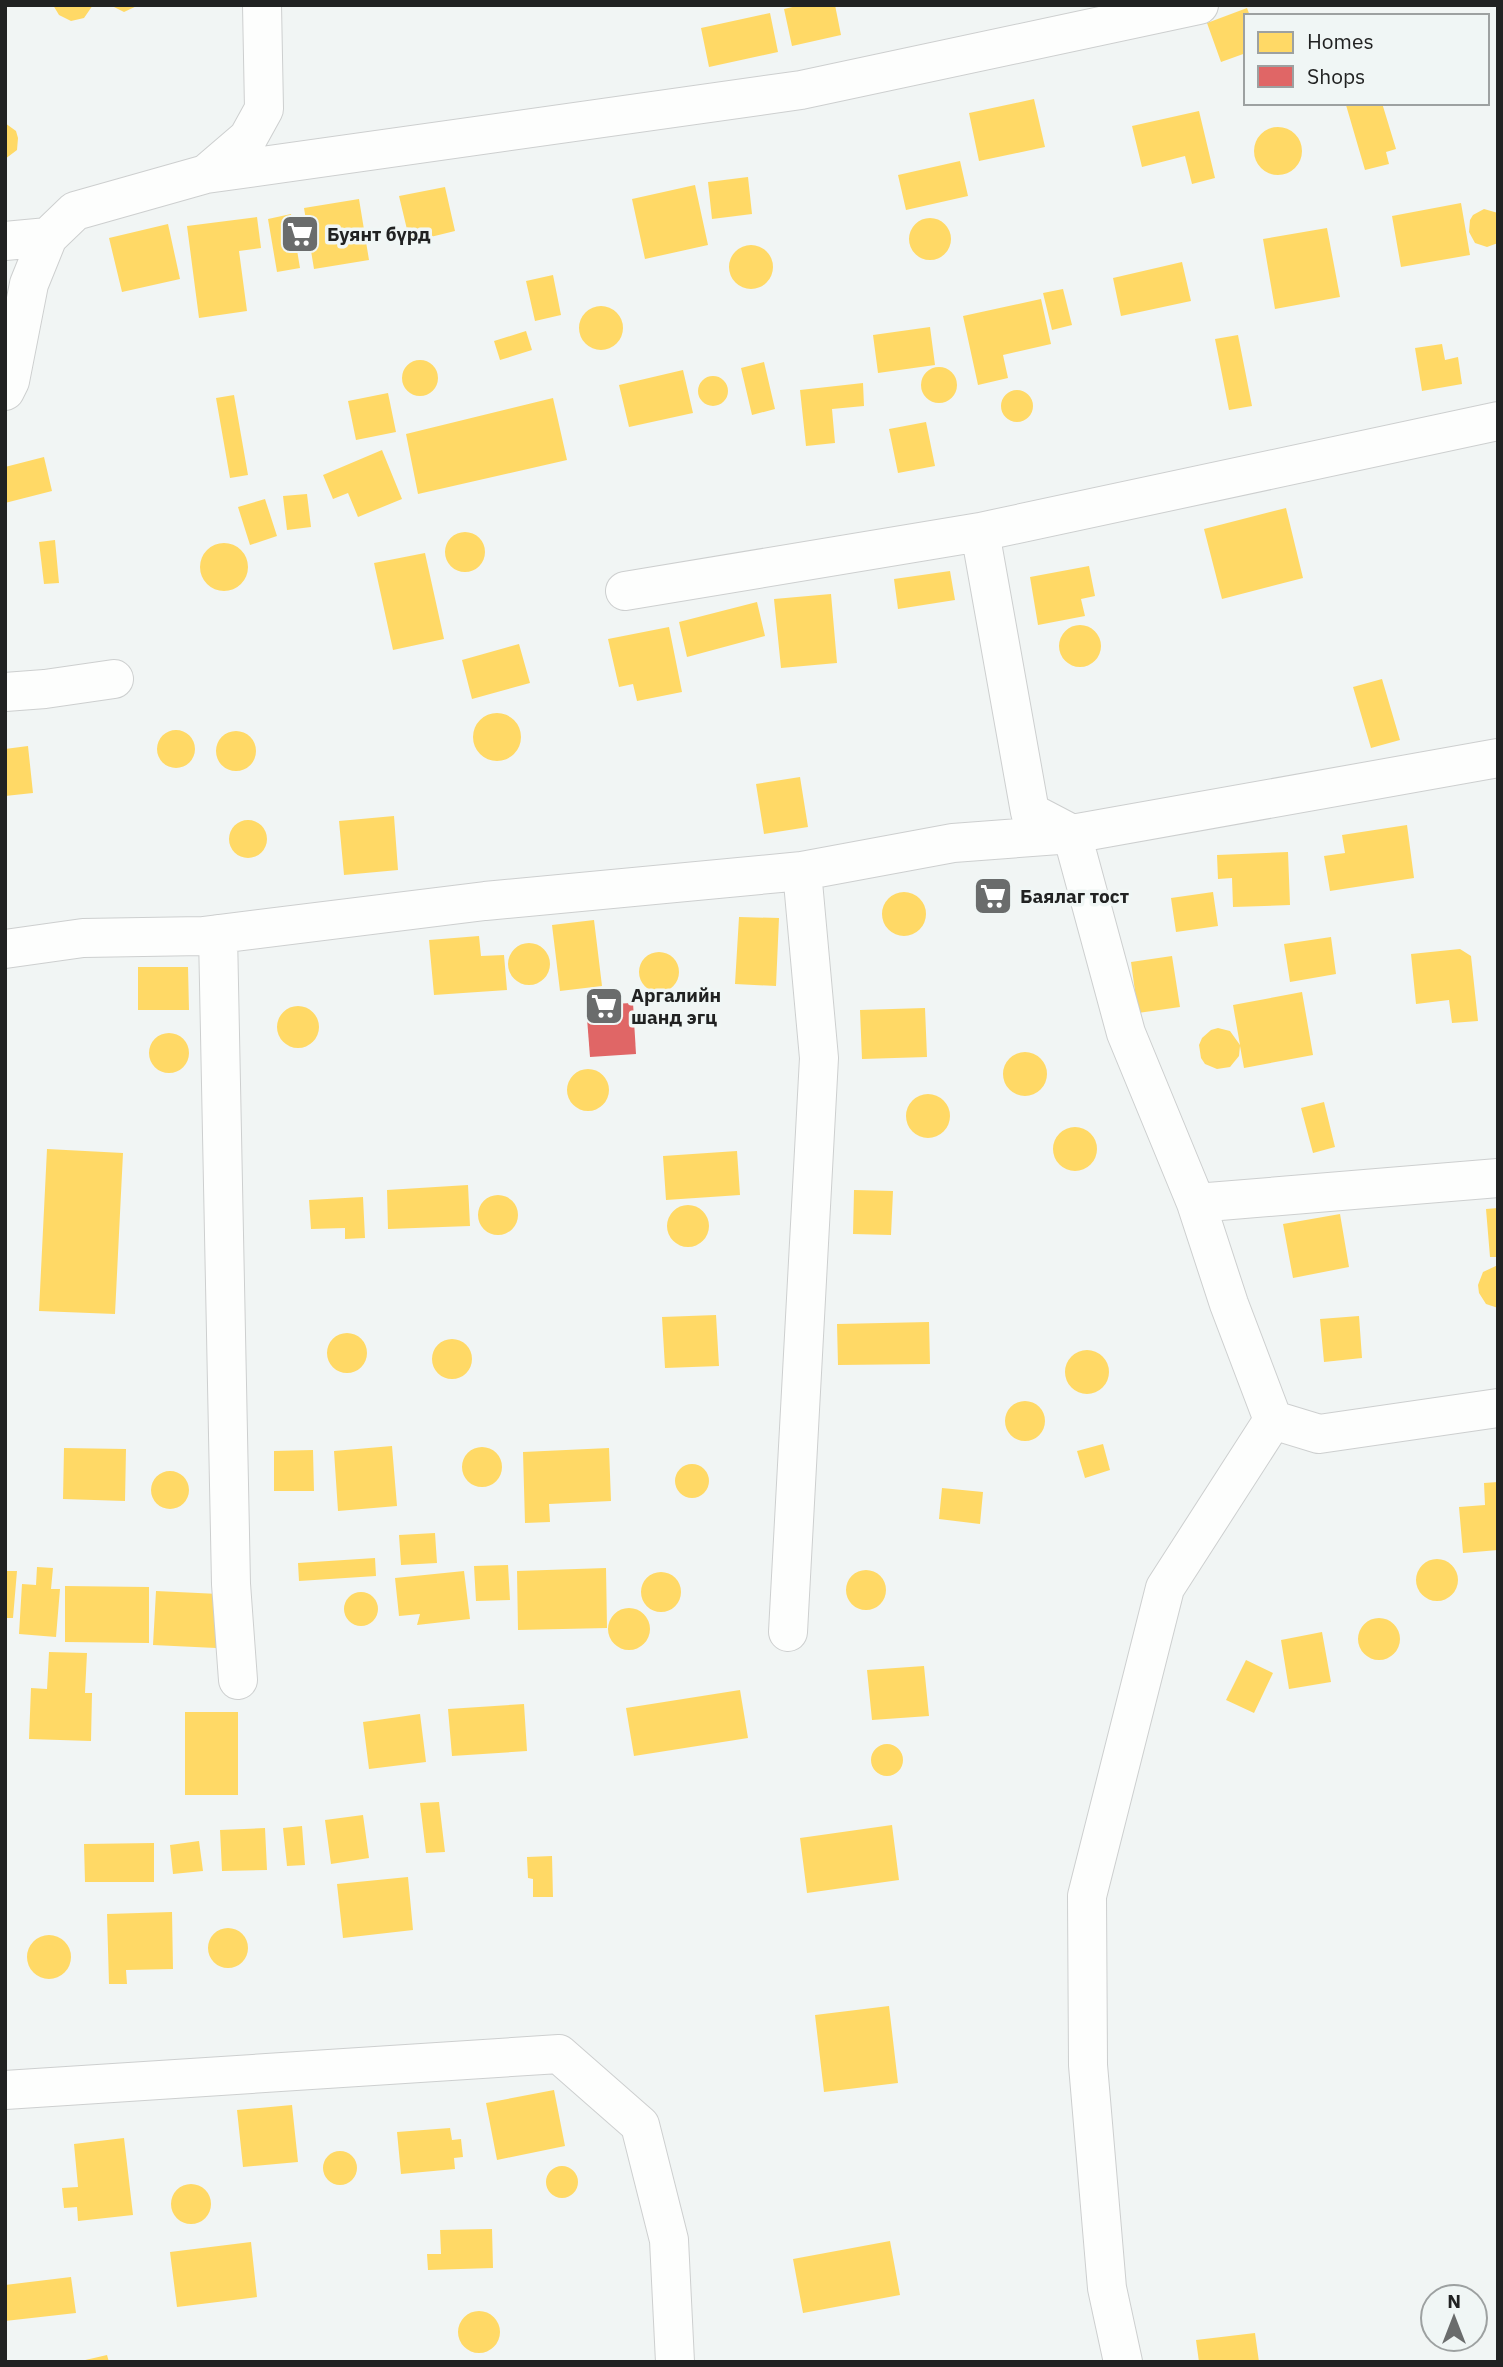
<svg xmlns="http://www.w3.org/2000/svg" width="1503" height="2367" viewBox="0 0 1503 2367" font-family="'IBM Plex Sans',sans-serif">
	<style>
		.homes { fill: #ffd966 }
		.shops { fill: #e06666 }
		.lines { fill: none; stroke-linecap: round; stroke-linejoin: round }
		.minor-casing { stroke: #cdcfcf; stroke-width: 40 }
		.minor { stroke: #fdfefd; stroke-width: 38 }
		.labels { text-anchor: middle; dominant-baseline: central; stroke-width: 7; stroke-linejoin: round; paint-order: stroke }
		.poi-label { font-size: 19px; font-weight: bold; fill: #212222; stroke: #f0f6f5; text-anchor: start }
	</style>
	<rect width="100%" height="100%" fill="#f1f5f4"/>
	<path class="homes" d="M53,5h40l-9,13 -13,3 -12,-6z
		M110,5h29l-15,7z
		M801,5h34l6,30 -49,11 -8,-37z
		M1247,8l3,8h-4v37l-25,9 -14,-39z
		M770,13l8,39 -69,15 -8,-39z
		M1034,99l11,48 -66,14 -10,-48z
		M1351,103h31l14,46 -10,3 3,12 -24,6 -19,-65z
		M1199,111l16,67 -23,6 -7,-28 -43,11 -10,-41z
		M5,123l11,8 2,7 -1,12 -12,9z
		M1254 151a24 24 0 1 1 48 0a24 24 0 1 1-48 0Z
		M960,161l8,35 -62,14 -8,-35z
		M748,177l4,37 -40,5 -4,-37z
		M695,185l13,60 -63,14 -13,-60z
		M445,187l10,44 -45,11 -11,-46z
		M359,199l10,61 -55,9 -10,-61z
		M1461,203l9,52 -69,12 -9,-51z
		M1484,209l14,4v30l-11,4 -12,-4 -6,-11 1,-12 3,-5z
		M291,214l9,54 -23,4 -9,-53z
		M257,217l4,31 -22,3 8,60 -48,7 -12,-92z
		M909 239a21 21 0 1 1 42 0a21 21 0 1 1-42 0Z
		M168,224l12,55 -58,13 -13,-54z
		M1327,228l13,69 -65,12 -12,-70z
		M729 267a22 22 0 1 1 44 0a22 22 0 1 1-44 0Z
		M1182,262l9,39 -70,15 -8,-38z
		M553,275l8,40 -26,6 -9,-40z
		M1063,289l9,36 -20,5 -9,-37z
		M1041,299l10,45 -48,11 5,23 -30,7 -15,-69z
		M579 328a22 22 0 1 1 44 0a22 22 0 1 1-44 0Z
		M930,327l5,38 -57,8 -5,-38z
		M526,331l6,19 -32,10 -6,-19z
		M1238,335l14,71 -23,4 -14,-71z
		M1442,344l3,16 13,-3 4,27 -40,7 -7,-43z
		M402 378a18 18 0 1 1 36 0a18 18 0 1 1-36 0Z
		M764,362l11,47 -23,6 -11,-47z
		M921 385a18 18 0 1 1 36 0a18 18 0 1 1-36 0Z
		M683,370l10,43 -64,14 -10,-42z
		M698 391a15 15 0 1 1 30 0a15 15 0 1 1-30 0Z
		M863,383l1,23 -32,3 3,34 -29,3 -6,-56z
		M1001 406a16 16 0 1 1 32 0a16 16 0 1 1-32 0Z
		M388,393l8,39 -40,8 -8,-39z
		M234,395l14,80 -18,3 -14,-80z
		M553,398l14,62 -149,34 -12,-60z
		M926,422l9,44 -37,7 -9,-44z
		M382,450l20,49 -44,18 -10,-24 -15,6 -10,-24z
		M44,457l8,34 -47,12v-36z
		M307,494l4,33 -24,3 -4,-34z
		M265,499l12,37 -27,9 -12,-38z
		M1286,508l17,70 -81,21 -18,-70z
		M445 552a20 20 0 1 1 40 0a20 20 0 1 1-40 0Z
		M55,540l4,43 -15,1 -5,-42z
		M200 567a24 24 0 1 1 48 0a24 24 0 1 1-48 0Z
		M425,553l19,86 -51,11 -19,-87z
		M1089,566l6,30 -14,3 4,17 -47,9 -8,-48z
		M950,571l5,29 -57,9 -4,-30z
		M831,594l6,69 -56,5 -7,-69z
		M757,602l8,34 -78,21 -8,-35z
		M1059 646a21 21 0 1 1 42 0a21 21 0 1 1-42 0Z
		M669,627l13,65 -45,9 -4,-17 -14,3 -11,-48z
		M519,644l11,39 -58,16 -10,-39z
		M1382,679l18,61 -29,8 -18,-61z
		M473 737a24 24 0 1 1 48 0a24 24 0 1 1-48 0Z
		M157 749a19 19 0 1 1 38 0a19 19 0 1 1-38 0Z
		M216 751a20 20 0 1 1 40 0a20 20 0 1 1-40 0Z
		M28,746l5,47 -28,3v-47z
		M800,777l8,50 -44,7 -8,-50z
		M394,816l4,54 -54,5 -5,-54z
		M229 839a19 19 0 1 1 38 0a19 19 0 1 1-38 0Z
		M1407,825l7,53 -84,13 -6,-35 21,-3 -3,-18z
		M1288,852l2,53 -57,2 -1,-29 -14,1 -1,-24z
		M1213,892l5,34 -42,6 -5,-34z
		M882 914a22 22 0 1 1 44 0a22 22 0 1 1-44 0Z
		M739,917l40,1 -3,68 -41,-2z
		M594,920l8,66 -42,5 -8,-66z
		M479,936l2,20 23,-1 3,35 -73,5 -5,-55z
		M1331,937l5,37 -46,8 -6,-38z
		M508 964a21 21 0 1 1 42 0a21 21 0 1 1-42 0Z
		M1460,949l11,7 7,65 -26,2 -3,-23 -33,4 -5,-50z
		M639 972a20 20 0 1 1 40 0a20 20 0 1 1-40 0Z
		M1172,956l8,51 -42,6 -7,-51z
		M138,967h50l1,43h-51z
		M1302,992l11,63 -69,13 -4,-22 -1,10 -9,11 -13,2 -12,-5 -4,-6 -2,-13 3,-7 9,-8 7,-2 12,3 10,14 -7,-40z
		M277 1027a21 21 0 1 1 42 0a21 21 0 1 1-42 0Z
		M925,1008l2,49 -65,2 -2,-49z
		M149 1053a20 20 0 1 1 40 0a20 20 0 1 1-40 0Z
		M1003 1074a22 22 0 1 1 44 0a22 22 0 1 1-44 0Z
		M567 1090a21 21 0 1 1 42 0a21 21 0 1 1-42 0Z
		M906 1116a22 22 0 1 1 44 0a22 22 0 1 1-44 0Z
		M1324,1102l11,45 -22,6 -12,-45z
		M1053 1149a22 22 0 1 1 44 0a22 22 0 1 1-44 0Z
		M47,1149l76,4 -8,161 -76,-3z
		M737,1151l3,44 -74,5 -3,-44z
		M468,1185l2,41 -82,3 -1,-39z
		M854,1190l39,1 -2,44 -38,-1z
		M478 1215a20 20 0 1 1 40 0a20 20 0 1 1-40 0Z
		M363,1197l2,41 -20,1v-11l-34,1 -2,-29z
		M667 1226a21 21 0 1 1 42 0a21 21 0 1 1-42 0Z
		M1498,1208v49h-8l-4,-48z
		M1340,1214l9,53 -56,11 -10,-54z
		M1498,1265v43l-12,-4 -7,-11 -1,-8 5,-13z
		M716,1315l3,51 -54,2 -3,-51z
		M1359,1316l3,42 -38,4 -4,-43z
		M929,1322l1,42 -92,1 -1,-41z
		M327 1353a20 20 0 1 1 40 0a20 20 0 1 1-40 0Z
		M432 1359a20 20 0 1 1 40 0a20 20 0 1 1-40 0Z
		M1065 1372a22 22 0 1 1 44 0a22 22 0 1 1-44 0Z
		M1005 1421a20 20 0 1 1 40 0a20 20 0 1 1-40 0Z
		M1103,1444l7,26 -25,8 -8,-27z
		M392,1446l5,60 -59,5 -4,-60z
		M462 1467a20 20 0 1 1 40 0a20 20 0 1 1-40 0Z
		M64,1448l62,1 -1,52 -62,-2z
		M609,1448l2,53 -62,3 1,18 -25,1 -2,-71z
		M313,1450l1,41h-40v-40z
		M675 1481a17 17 0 1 1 34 0a17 17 0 1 1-34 0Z
		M151 1490a19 19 0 1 1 38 0a19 19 0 1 1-38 0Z
		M1498,1482v68l-35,3 -4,-46 26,-2 -1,-22z
		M942,1488l41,4 -3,32 -41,-5z
		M435,1533l2,30 -36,2 -2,-30z
		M375,1558l1,18 -77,5 -1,-18z
		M1416 1580a21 21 0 1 1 42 0a21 21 0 1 1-42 0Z
		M508,1565l2,35 -34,1 -2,-35z
		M37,1567l16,1 -2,21h9l-4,48 -37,-3 3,-50 14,1z
		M606,1568l1,60 -89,2 -1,-59z
		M846 1590a20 20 0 1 1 40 0a20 20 0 1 1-40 0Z
		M5,1571h12l-4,47h-8z
		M464,1571l6,48 -53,6 3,-11 -21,2 -4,-38z
		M641 1592a20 20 0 1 1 40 0a20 20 0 1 1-40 0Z
		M65,1586l84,1v56l-84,-1z
		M156,1591l63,3 -3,54 -63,-3z
		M344 1609a17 17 0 1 1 34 0a17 17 0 1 1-34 0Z
		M608 1629a21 21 0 1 1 42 0a21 21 0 1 1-42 0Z
		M1358 1639a21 21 0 1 1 42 0a21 21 0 1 1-42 0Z
		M1322,1632l9,50 -42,7 -8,-49z
		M49,1652l38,1 -2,40h7l-1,48 -62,-2 2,-51 16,1z
		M1246,1660l27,13 -19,40 -28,-13z
		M924,1666l5,50 -57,4 -5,-50z
		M740,1690l8,48 -114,18 -8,-48z
		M524,1704l3,47 -75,5 -4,-47z
		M185,1712h53v83h-53z
		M420,1714l6,48 -57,7 -6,-47z
		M871 1760a16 16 0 1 1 32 0a16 16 0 1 1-32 0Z
		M439,1802l6,50 -19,1 -6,-50z
		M363,1815l6,43 -38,6 -6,-44z
		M892,1825l7,55 -92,13 -7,-55z
		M302,1826l3,39 -18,1 -4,-38z
		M265,1828l2,42 -45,1 -2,-41z
		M199,1841l4,30 -30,3 -3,-29z
		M154,1843v39h-69l-1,-38z
		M552,1856l1,41h-20v-18l-5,-1 -1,-21z
		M408,1877l5,53 -70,8 -6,-54z
		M172,1912l1,57 -47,1 1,14h-18l-2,-70z
		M208 1948a20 20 0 1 1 40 0a20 20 0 1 1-40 0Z
		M27 1957a22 22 0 1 1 44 0a22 22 0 1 1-44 0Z
		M889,2006l9,77 -74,9 -9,-77z
		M554,2090l11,56 -68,14 -11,-57z
		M292,2105l6,57 -55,5 -6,-57z
		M450,2128l2,12 9,-1 2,18 -9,1 1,11 -54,5 -4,-42z
		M124,2138l9,77 -55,6 -1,-14 -13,1 -2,-20 16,-1 -4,-43z
		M323 2168a17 17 0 1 1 34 0a17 17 0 1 1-34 0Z
		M546 2182a16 16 0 1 1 32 0a16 16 0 1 1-32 0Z
		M171 2204a20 20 0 1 1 40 0a20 20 0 1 1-40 0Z
		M492,2229l1,39 -65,2 -1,-16h14l-1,-24z
		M890,2241l10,54 -97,18 -10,-54z
		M251,2242l6,55 -80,10 -7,-55z
		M71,2277l5,36 -71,8v-36z
		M458 2332a21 21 0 1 1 42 0a21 21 0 1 1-42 0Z
		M1255,2333l4,29h-60l-3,-22z
		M107,2355l2,7h-28v-1z"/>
	<path class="shops" d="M633,1003l3,51 -46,3 -4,-52z"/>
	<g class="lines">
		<g class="minor-casing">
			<path id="minor" d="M206,174l595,-84 398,-85
				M5,241l43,-4
				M5,391l5,-10 19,-97 19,-47 27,-26 131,-37 42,-36 16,-29 -2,-104
				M1498,421l-518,111 50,280 42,22 426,-76
				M625,591l355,-59
				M5,692l40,-3 69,-10
				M218,934l13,650 7,96
				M5,949l78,-11 120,-2 282,-35 317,-30 151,-28 119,-9 54,199 70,170 302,-25
				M1196,1203l33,101 44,116 46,14 179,-26
				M788,1632l31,-574 -17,-187
				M5,2090l554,-36 81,71 29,115 6,122
				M1123,2362l-16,-74 -19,-223 -1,-169 78,-308 108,-168"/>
		</g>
		<use href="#minor" class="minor"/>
	</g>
	<defs>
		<g id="supermarket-square" transform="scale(2.0125)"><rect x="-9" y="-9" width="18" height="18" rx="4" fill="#6a6c6c" stroke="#f0f6f5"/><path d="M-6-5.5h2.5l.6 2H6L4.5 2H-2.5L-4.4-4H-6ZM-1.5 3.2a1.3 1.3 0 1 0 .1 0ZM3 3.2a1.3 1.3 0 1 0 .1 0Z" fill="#fff"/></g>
	</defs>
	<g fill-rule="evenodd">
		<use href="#supermarket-square" x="300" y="234"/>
		<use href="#supermarket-square" x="993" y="896"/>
		<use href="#supermarket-square" x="604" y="1006"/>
	</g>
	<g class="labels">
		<g class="poi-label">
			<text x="327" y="234">Буянт бүрд</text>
			<text x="1020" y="896">Баялаг тост</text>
			<text x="631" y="995">Аргалийн<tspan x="631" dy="22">шанд эгц</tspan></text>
		</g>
	</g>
	<rect width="1503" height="2367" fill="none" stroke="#212222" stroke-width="14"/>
	<rect x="1244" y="14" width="245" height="91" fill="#f0f6f5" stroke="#9da1a1" stroke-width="2"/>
	<rect x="1258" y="32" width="35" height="21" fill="#ffd966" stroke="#9da1a1" stroke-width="2"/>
	<text x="1307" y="49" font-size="21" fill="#212222">Homes</text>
	<rect x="1258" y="66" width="35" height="21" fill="#e06666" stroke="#9da1a1" stroke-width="2"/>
	<text x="1307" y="84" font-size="21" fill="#212222">Shops</text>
	<g transform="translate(1454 2318)"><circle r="33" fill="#f0f6f5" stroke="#9da1a1" stroke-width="2"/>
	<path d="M0-5L12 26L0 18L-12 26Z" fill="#6a6c6c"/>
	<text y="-10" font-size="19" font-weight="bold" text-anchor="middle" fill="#212222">N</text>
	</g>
</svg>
